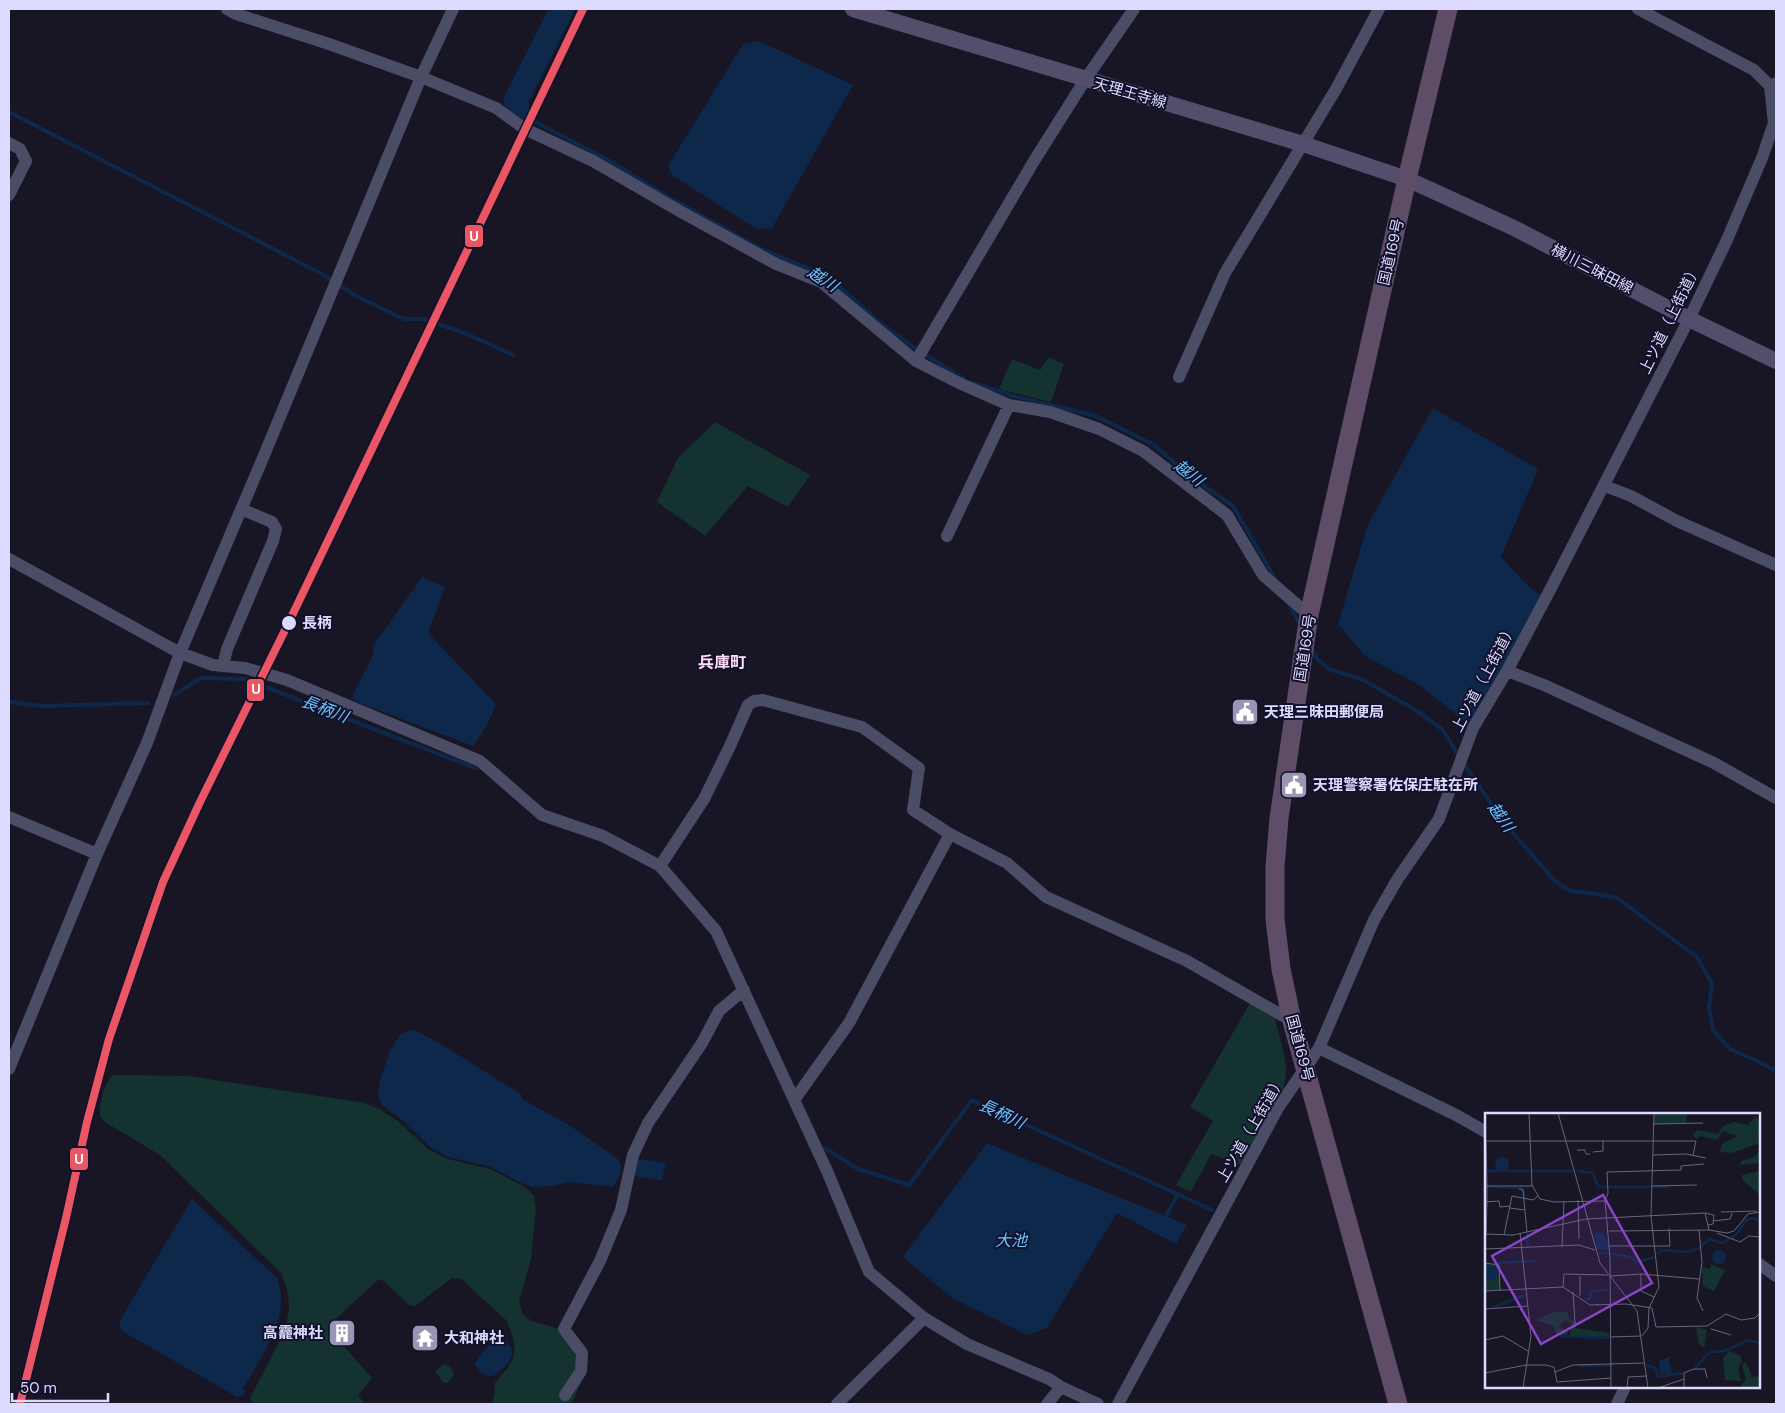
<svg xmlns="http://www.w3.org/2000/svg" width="1785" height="1413" viewBox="0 0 1785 1413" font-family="'DM Sans','Noto Sans JP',sans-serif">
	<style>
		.green { fill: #14322f }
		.water { fill: #0d284b }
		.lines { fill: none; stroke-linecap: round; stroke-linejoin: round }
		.stream { stroke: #0d284b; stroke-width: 4 }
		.river { stroke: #0d284b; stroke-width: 24 }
		.minor { stroke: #4b4c66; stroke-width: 12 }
		.major { stroke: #544d6b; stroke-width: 16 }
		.highway { stroke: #5f4d67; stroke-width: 19 }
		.rail-1-casing { stroke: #13102b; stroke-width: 11 }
		.rail-1 { stroke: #ea5663; stroke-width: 8 }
		.stop-dot { fill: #dcdbff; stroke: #13102b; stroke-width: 2 }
		.labels { text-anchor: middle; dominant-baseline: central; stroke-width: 4; stroke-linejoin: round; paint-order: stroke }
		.street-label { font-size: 15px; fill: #dcdbff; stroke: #13102b }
		.stop-label { font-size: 15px; font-weight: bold; fill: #dcdbff; stroke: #13102b; text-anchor: start }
		.poi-label { font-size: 15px; font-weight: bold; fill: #dcdbff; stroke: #13102b; text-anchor: start }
		.water-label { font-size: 16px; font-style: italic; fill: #69c7ff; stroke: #13102b }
		.neighbourhood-label { font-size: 16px; font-weight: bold; fill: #ffddf6; stroke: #13102b }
		.inset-river { fill: none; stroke: #0d284b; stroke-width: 2.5 }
		.inset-road { fill: none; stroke: #66657c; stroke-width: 1 }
		.view { fill: #8a46c9; fill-opacity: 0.15; stroke: #8a46c9; stroke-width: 2.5 }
		.inset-edge { fill: none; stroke: #dcdbff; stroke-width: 2.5 }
		.line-badge { stroke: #13102b; stroke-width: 2 }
		.badge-label { font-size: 14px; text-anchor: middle; font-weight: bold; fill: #fff }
	</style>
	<rect width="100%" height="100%" fill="#181625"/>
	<path class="green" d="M1049,357l15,7 -13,38 -52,-13 13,-30 28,11z
		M715,422l95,53 -22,32 -40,-21 -43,50 -48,-34 21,-44z
		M1250,1003l25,14c3,16 10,35 11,52 1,29 -30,72 -44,97l-31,-12 -20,38 -15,-7 37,-64 -23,-14z
		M113,1075l76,1 176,27 14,6 20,13 30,28 19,9 42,10 35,18 9,9 2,12 -5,51 -12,42 4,14 9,6 42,12 13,15c0,23 -5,36 -16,56h-79l3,-13 -1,-7c22,-25 27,-31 12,-64l-45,-41 -9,-1 -37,28 -6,-1 -26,-25h-5l-48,44 -1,5 43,49 -14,17 7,9h-111l-4,-6c11,-22 40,-70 39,-92 0,-12 -4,-24 -9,-34l-120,-117 -55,-33 -5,-5c0,-15 2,-31 13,-42z
		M444,1364l7,3 3,8 -7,8h-3l-8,-10v-3z"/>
	<path class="water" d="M759,41l94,44 -81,143 -15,1 -84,-53 -5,-10 75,-122z
		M1433,408l105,61 -37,88 29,31 16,10 -73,130 -52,-42 -56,-30 -27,-32 30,-100z
		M422,577l23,10 -17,46 68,71 -9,21 -14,21 -119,-45 -1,-6 20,-40v-9z
		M415,1030l26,14 80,50 1,5 47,26 49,34c7,11 1,18 -5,28l-43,-5 -19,4 -18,1 -12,-4 -30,-16 -43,-10 -18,-10 -29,-28 -19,-14 -4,-8 2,-17 10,-29 9,-15 6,-4z
		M987,1143l200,82 -11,19 -59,-31 -70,115 -20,7 -75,-37 -49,-41z
		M638,1159l28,4 -4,17 -28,-4z
		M192,1199l85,79c15,39 -15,77 -34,111l2,2 -2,4 -6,2 -115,-66 -3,-9z
		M500,1337c17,10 15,22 1,33 -4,3 -6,6 -10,6 -8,0 -12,-6 -16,-11 4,-11 15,-22 25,-28z"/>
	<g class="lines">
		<path class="stream" d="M9,112l313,162 34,22 48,23h19l44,15 46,21
			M518,113l90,47 55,34 98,55 56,23 25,17 36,32 34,25 52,33
			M973,383l44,14 79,19 58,29 36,31 43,30 43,74
			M1289,604l12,23
			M1312,649l5,10 12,10 34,11 51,29 28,20 17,27
			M174,695l27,-17 44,1 230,89
			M9,702l32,4 107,-3
			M1463,762l41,61 50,57 16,11 19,2 28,5 80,59 15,27 -3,24 4,22 17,19 27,12 19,10
			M825,1148l33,21 51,16 63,-85 240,110
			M1163,1221l15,-27"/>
		<path class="river" d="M518,113l-2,-13 46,-91"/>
		<path class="minor" d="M227,9l9,5 93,30 92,33 75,31 29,21 68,32 90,52 93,51 45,18 95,79 43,22 50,22 41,7 49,17 44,22 84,64 36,60 46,40
			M1638,9l116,61 16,16
			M9,143l11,6 6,12 -17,34
			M916,361l118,-200 51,-81 49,-71
			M1179,377l46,-104 111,-184 43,-80
			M1605,486l26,10 46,25 99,44
			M947,536l62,-131
			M9,559l171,94 33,12 32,3 42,12 193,81 62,54 61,21 57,30 56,65 111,240 42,101 55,46 43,26 82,35 12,8 37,17
			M223,666l4,-17 46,-108 3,-12 -4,-7 -31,-13
			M1507,671l37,14 170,78 62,35
			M9,817l88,37
			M660,866l44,-67 26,-53 18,-41 6,-4 9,-1 99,27 57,41 -6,42 37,24 57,29 39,34 141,64 105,60
			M1319,1048l137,67 30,17
			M9,1069l88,-215 50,-111 33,-90 80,-188 161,-388 32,-68
			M794,1100l55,-77 101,-189
			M1759,1264l17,12
			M565,1395l16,-24 1,-18 -18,-24 36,-68 21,-51 12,-55 15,-32 54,-80 17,-32 25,-21
			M837,1404l87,-86
			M1047,1404l14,-17
			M1118,1404l160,-296 41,-60 55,-128 23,-40 42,-61 34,-91 34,-57 43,-81 139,-271 37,-77 36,-84 12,-35 -4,-37 6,-3
			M1617,1404l8,-17"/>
		<path class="major" d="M853,9l450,135 104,35 107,49 175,91 87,42"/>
		<path class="highway" d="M1398,1404l-106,-383 -11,-52 -6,-50v-52l4,-49 30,-203 98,-436 41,-170"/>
		<g class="rail-1-casing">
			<path id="rail-1" d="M20,1404l46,-186 21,-96 22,-83 54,-157 37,-80 88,-178 295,-615"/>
		</g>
		<use href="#rail-1" class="rail-1"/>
	</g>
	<defs>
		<g id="civic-square" transform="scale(1.4375)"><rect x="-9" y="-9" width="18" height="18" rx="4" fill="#9796b3" stroke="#13102b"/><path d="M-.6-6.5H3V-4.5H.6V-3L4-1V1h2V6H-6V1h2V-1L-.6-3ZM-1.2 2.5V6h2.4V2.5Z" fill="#fff"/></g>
		<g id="building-square" transform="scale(1.4375)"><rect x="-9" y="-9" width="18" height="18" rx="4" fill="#9796b3" stroke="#13102b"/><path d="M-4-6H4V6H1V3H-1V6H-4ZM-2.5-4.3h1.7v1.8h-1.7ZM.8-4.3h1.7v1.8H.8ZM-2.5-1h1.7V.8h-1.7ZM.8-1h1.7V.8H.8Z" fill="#fff"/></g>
		<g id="temple-square" transform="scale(1.4375)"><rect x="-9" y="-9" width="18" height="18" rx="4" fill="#9796b3" stroke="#13102b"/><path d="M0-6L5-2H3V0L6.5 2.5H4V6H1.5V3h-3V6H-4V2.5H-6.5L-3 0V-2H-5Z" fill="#fff"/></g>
	</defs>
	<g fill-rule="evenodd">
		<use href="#civic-square" x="1245" y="712"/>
		<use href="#civic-square" x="1294" y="785"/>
		<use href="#building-square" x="342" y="1333"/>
		<use href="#temple-square" x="425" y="1338"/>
	</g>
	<circle class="stop-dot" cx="289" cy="623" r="8"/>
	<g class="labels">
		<g class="street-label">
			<text transform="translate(1130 93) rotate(16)">天理王寺線</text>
			<text transform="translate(1391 252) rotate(-77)">国道169号</text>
			<text transform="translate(1592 269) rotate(27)">横川三昧田線</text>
			<text transform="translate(1670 319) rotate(-64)">上ツ道（上街道）</text>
			<text transform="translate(1305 648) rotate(-81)">国道169号</text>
			<text transform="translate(1484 678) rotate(-62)">上ツ道（上街道）</text>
			<text transform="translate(1300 1048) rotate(75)">国道169号</text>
			<text transform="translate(1251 1129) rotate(-60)">上ツ道（上街道）</text>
		</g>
		<g class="stop-label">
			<text x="302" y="623">長柄</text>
		</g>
		<g class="poi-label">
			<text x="1264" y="712">天理三昧田郵便局</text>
			<text x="1313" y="785">天理警察署佐保庄駐在所</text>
			<text x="323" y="1333" text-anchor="end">高龗神社</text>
			<text x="444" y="1338">大和神社</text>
		</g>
		<g class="water-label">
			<text transform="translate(823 279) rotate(33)">越川</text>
			<text transform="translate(1189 473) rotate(38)">越川</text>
			<text transform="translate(325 709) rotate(21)">長柄川</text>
			<text transform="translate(1501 817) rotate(54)">越川</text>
			<text transform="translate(1002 1114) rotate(25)">長柄川</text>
			<text x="1011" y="1240">大池</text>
		</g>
		<g class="neighbourhood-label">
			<text x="722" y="662">兵庫町</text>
		</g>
	</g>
	<g transform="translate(1485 1113)">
		<rect width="275" height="275" fill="#181625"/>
		<path d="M170,0h32l-1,11h-33zM271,3l4,7v20l-28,10 -12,-1 2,-8 15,-8 -14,-5 -6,9 -17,-4 -3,3 -5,-4 5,-5 21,4 5,-8 12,-4 13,3zM275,36v14l-19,2v-4l14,-4zM275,58v24l-18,-15v-5zM0,150l13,3 2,24 -15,1zM226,151l14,6 -11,21 -11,-5 -1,-19 8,2zM68,199h14l2,7 7,3v6l33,5v4l-39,-1 1,-13 -6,-3 -7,7 11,4 -2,4h-11l-2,-9 -18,-6zM211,214l11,3 -3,18 -5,-4zM244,238l11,4 2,7 -4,6 3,13 -16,-1 -2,-22zM261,249l6,15 8,-1v12h-21l7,-8 -4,-15z" fill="#14322f"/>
		<path d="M10 51a7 7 0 1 1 14 0a7 7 0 1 1-14 0ZM110,119l9,1 1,6 4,1v11l-12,-2zM227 144a7 7 0 1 1 14 0a7 7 0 1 1-14 0ZM-1 160a7 7 0 1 1 14 0a7 7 0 1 1-14 0ZM187,243l-4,4 5,14h-13l-1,-13z" fill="#0d284b"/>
		<path class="inset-river" d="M0,58h88M92,58l16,2 5,14h71M4,74l34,1 2,12M42,118l1,15M114,139l32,5 5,5 19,-5M172,141l4,-4 25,2 12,-3 11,-10 13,4 14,-8 10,-15 7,-2 7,3M10,150l41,-2M99,186h6l1,-8 17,-1M7,195l33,-13M75,223l49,2M161,252l9,3 3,9 25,-4M94,253l35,-1M210,255l15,-16 15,-1 23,-11 12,3"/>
		<path class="inset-road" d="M44,0l3,72 8,14 14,3 51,-1M73,0l42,150 37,48 11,77M168,11l50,-1M0,28h211l-3,14M1,28l1,45M92,37h8l1,4h4M108,39l10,-1v-11M168,42l33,-1 20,4M0,73h48M2,73v16M167,73l45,-1M34,76l4,1 4,42M27,83l21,4 5,-4M93,87l1,39M0,89l14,-1 1,6 10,-1M25,95l15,2M236,99l36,-1M220,100l9,2 -1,9 -5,1M228,108l17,-2 2,-6M214,117l3,32 -5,36 6,13M124,118l100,-1M35,120l11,103 -8,52M232,120l23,9 9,-6 11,1M0,121l28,1 73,-16 119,-6 4,17 18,3 7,-2 14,-17 12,-2M1,121l1,-32M19,122l8,-39M124,133h61l-1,-18M77,134l2,-46M0,136l94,-4 16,5M0,150l14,2 1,26M156,161v17l13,6M126,163l30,-2 58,5M78,174l1,-13 44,1M0,178l78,-4 27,18 36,-1 26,4 4,19 51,-1 19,-12 15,6 14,-2 5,-5M88,179l2,32M95,183v-20M0,196l43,-3M226,216l20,6M157,223l6,-8 1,-20 10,-21 -8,-71 3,-103M125,224l31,-1M0,227l18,-4 25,15M70,259l18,-7 71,-2M0,260l41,-8h20l8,2 3,15 54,-4M126,275l-1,-130 -5,-57 3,-8 -1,-21 74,-2v-4l23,-2M142,275l1,-11 19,-1M173,275l26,-9M199,275v-15l10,-4h11l2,9"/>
		<path class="view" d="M118,82l49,88 -111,61 -49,-88z"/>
		<rect width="275" height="275" class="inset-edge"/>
	</g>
	<g class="line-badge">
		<rect x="464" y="224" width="20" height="24" rx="5" fill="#ea5663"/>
		<rect x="246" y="678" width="19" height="24" rx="5" fill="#ea5663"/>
		<rect x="69" y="1147" width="20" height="24" rx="5" fill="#ea5663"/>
	</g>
	<g class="badge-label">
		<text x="474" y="241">U</text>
		<text x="256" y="694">U</text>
		<text x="79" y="1164">U</text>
	</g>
	<rect width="1785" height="1413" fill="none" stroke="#dcdbff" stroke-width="20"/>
	<path d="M12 1393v8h96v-8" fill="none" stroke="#dcdbff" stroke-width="2.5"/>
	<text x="20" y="1393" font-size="15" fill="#dcdbff" stroke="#13102b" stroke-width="4" paint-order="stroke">50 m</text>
</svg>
